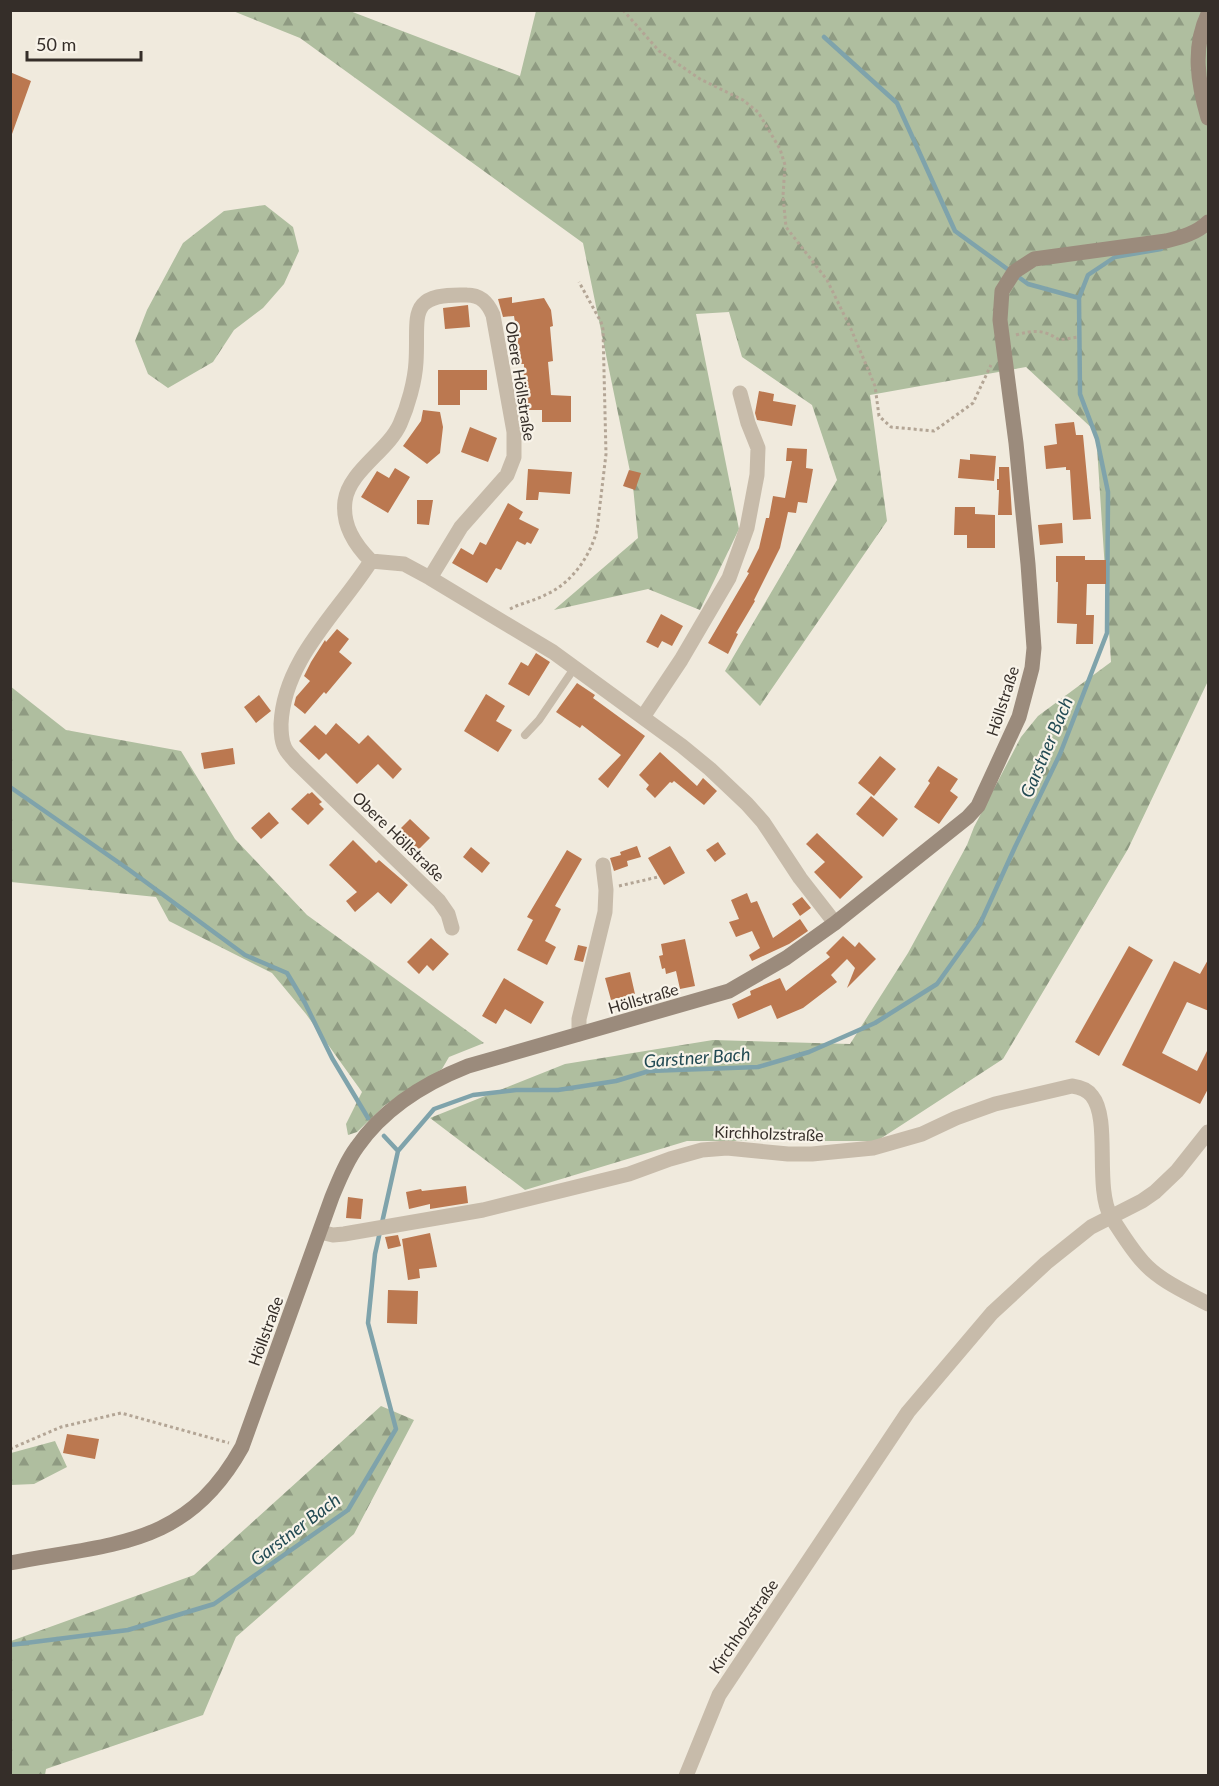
<svg xmlns="http://www.w3.org/2000/svg" width="1219" height="1786" viewBox="0 0 1219 1786" font-family="Lato,sans-serif">
	<style>
		.forest { fill: url(#forest-firs) }
		.lines { fill: none; stroke-linecap: round; stroke-linejoin: round }
		.stream { stroke: #7fa3ab; stroke-width: 4.5 }
		.building { fill: #bb7850 }
		.path { stroke: #b3a595; stroke-width: 3; stroke-dasharray: 3 3; stroke-linecap: butt }
		.lane { stroke: #c7bbaa; stroke-width: 8 }
		.street { stroke: #c7bbaa; stroke-width: 15 }
		.secondary { stroke: #9b8b7c; stroke-width: 15 }
		.labels { text-anchor: middle; dominant-baseline: central; stroke-width: 4.5; stroke-linejoin: round; paint-order: stroke }
		.street-label { font-size: 16px; fill: #352e29; stroke: #f8f3e9 }
		.water-label { font-size: 18px; font-style: italic; fill: #224a53; stroke: #f8f3e9 }
	</style>
	<defs>
		<pattern id="forest-firs" width="22" height="20" patternUnits="userSpaceOnUse" patternTransform="scale(1.5)"><rect width="22" height="20" fill="#afbe9f"/><path d="M5 1l3.5 6h-7zM16 11l3.5 6h-7z" fill="#8f9b82"/></pattern>
	</defs>
	<rect width="100%" height="100%" fill="#f0eadd"/>
	<path class="forest" d="M233,11h117l170,65 16,-65h672v670l-80,168 -125,210 -126,82h-190l-162,49 -95,-72 135,-54 148,-24 137,4 58,-91 59,-108 7,-18 47,-90 17,-21 73,-54 -15,-230 -70,-65 -156,28 17,126 -127,185 -35,-35 112,-191 -25,-75 -70,-48 -13,-45 -33,2 43,215 -39,81 -52,-21 -94,21 84,-72 -5,-52 -50,-243 -283,-205z
		M265,205l28,22 6,24 -15,33 -21,24 -29,22 -21,32 -45,26 -20,-14 -13,-33 12,-31 36,-67 41,-32z
		M10,686l56,44 115,21 54,88 72,76 177,128 -35,14 -7,12 -57,36 -28,27 -9,3 -2,-11 16,-32 -56,-78 -34,-41 -103,-52 -13,-24 -145,-15z
		M381,1406l33,14 -60,114 -118,103 -33,78 -157,54 -1,6h-34v-134l183,-66z
		M55,1441l12,26 -33,17 -23,1v-32z"/>
	<g class="lines">
		<path class="stream" d="M824,37l73,66 58,128 73,53 51,14
			M10,787l118,82 117,86 42,18 18,30 27,55 36,60
			M384,1136l14,15
			M10,1645l118,-15 86,-26 134,-94 48,-81 -28,-106 7,-69 23,-103 36,-42 39,-14 43,-5h42l58,-9 33,-10 109,-4 51,-15 66,-29 62,-39 43,-60 35,-77 45,-93 47,-121 1,-141 -11,-53 -17,-45 -1,-96 9,-23 27,-18 46,-8"/>
	</g>
	<path class="building" d="M10,72l21,9 -19,53 -2,-1z
		M512,297v6l32,-5 7,12 2,16 -3,1 3,34 -5,1 3,33 20,1v26h-29v-12h-19l1,-46h-7l-1,-15 2,-7 -4,-26 -11,1 -5,-18z
		M468,305l2,22 -25,2 -2,-21z
		M438,370h49v20h-27v15h-22z
		M759,391l15,3 -1,7 23,4 -4,21 -35,-6 -2,-7z
		M423,410l17,2 3,15 -3,26 -13,11 -24,-18 18,-25z
		M1074,422l2,13h7l8,84 -18,1 -3,-50h-4v-3l-20,2 -2,-23 13,-2 -2,-20z
		M470,427l27,11 -9,24 -27,-10z
		M787,448l20,1 -1,19 7,1 -6,34 -9,-1 -2,11 -8,-1 -8,36 -26,52 1,1 -19,32 2,1 -10,20 -20,-11 41,-70 -2,-1 12,-24 7,-30h3l4,-22 12,2 7,-37h-6z
		M970,454l26,2 -2,25 -36,-3 2,-19 10,1z
		M999,467h10l3,48h-14l1,-25h-2v-11h2z
		M395,468l15,9 -22,36 -27,-16 16,-26 12,7z
		M528,469l44,3 -2,22 -31,-2 -1,8h-12z
		M629,470l12,3 -6,17 -12,-4z
		M417,500h16l-4,25 -12,-1z
		M508,503l15,9 -4,7 20,10 -8,15 -4,-2 -2,3 -8,-4 -16,29 -5,-2 -9,15 -35,-20 9,-15 12,7 7,-13 6,3z
		M955,507h20v7l20,1v33h-28v-13h-13z
		M1062,523l1,20 -23,2 -2,-20z
		M1056,556h29v4h21v24h-19l-1,31h8l-1,29h-17l1,-20 -20,-1 1,-41h-2z
		M661,614l22,12 -11,20 -10,-5 -4,7 -12,-6z
		M337,629l12,10 -10,13 13,11 -26,31 -2,-2 -19,22 -11,-9 2,-8 14,-16 -6,-5 7,-14 14,-22 1,2z
		M536,653l14,9 -21,34 -21,-12 13,-22 7,4z
		M577,683l18,12 -2,3 52,38 -37,52 -10,-9 23,-24 -39,-30 -2,3 -24,-16z
		M486,694l19,12 -9,15 16,9 -14,22 -34,-21z
		M259,695l12,16 -15,12 -12,-16z
		M336,723l23,21 9,-9 34,34 -9,10 -15,-15 -21,20 -31,-31 -7,7 -20,-19 16,-16 11,10z
		M233,748l2,16 -31,5 -3,-16z
		M660,752l37,34 6,-8 14,13 -13,14 -30,-24 -2,2 -2,-1 -15,16 -9,-9 3,-4 -10,-10z
		M880,756l16,13 -22,27 -16,-13z
		M938,766l20,13 -8,12 8,6 -19,27 -25,-17 16,-24 -2,-2z
		M312,792l10,10 -3,2 5,5 -16,16 -17,-16 17,-16 1,1z
		M871,796l27,23 -15,18 -27,-23z
		M269,812l10,11 -18,16 -10,-11z
		M410,819l20,19 -11,11 -3,-3 -5,5 -17,-16z
		M817,833l46,44 -23,22 -26,-27 11,-10 -19,-18z
		M353,840l23,23 3,-3 29,25 -17,19 -13,-12 -23,20 -9,-11 11,-9 -28,-27z
		M718,842l8,12 -11,8 -9,-12z
		M637,846l4,11 -14,4 1,5 -14,5 -4,-13 11,-3 -1,-3z
		M670,846l15,27 -21,12 -16,-27z
		M471,847l19,16 -8,10 -19,-16z
		M567,850l15,9 -27,47 6,3 -16,32 11,6 -9,18 -30,-15 16,-30 -6,-3z
		M747,893l4,10 6,-2 16,37 27,-19 8,12 -19,13 -37,17 -3,-6 11,-7 -8,-17 -16,6 -7,-15 10,-3 -8,-19z
		M802,897l9,11 -11,8 -8,-12z
		M843,936l12,11 4,-5 17,17 -29,29 8,-20 -8,-9 -16,16 6,7 -34,26 -26,11 -6,-14 -33,14 -6,-15 19,-9 -1,-4 30,-13 6,13 44,-34 -4,-4z
		M431,938l18,16 -16,17 -6,-6 -8,9 -12,-12z
		M685,939l10,47 -15,3 -4,-18 -10,3 -1,-6 -3,1 -3,-13 4,-1 -2,-11z
		M578,945l9,2 -4,15 -9,-2z
		M1129,946l24,14 -54,96 -24,-14z
		M1209,958v53l-22,-9 -25,51 35,18 12,-24v40l-9,17 -78,-39 52,-104 26,13z
		M630,972l5,22 -24,6 -6,-22z
		M504,978l40,24 -13,22 -26,-15 -9,15 -14,-8z
		M466,1186l2,17 -38,6v-5l-21,5 -3,-17 15,-3 1,2z
		M348,1197l15,2 -2,20 -15,-1z
		M430,1233l7,34 -18,2 1,9 -12,2 -6,-41z
		M398,1235l3,11 -13,3 -3,-12z
		M388,1290l30,1 -1,33 -30,-1z
		M67,1434l32,5 -4,20 -32,-6z"/>
	<g class="lines">
		<path class="path" d="M623,10l36,41 41,28 43,21 15,12 22,37 5,16 -2,31 3,31 41,53 24,49 24,57 4,30 12,11 43,4 39,-28 18,-38
			M1016,335c17,-5 28,-6 43,5l19,-3
			M510,609c11,-6 24,-8 35,-14 26,-11 45,-38 52,-65l9,-76 -3,-125 -2,-7 -22,-40
			M619,886l39,-9
			M10,1449l51,-22 60,-14 108,30"/>
		<path class="lane" d="M525,735l14,-15 36,-53"/>
		<path class="street" d="M371,561c-17,-17 -29,-36 -26,-60 4,-30 43,-50 55,-77 8,-18 15,-43 16,-62 3,-46 -11,-69 51,-67 14,0 21,8 26,20l21,117v25l-7,18 -46,52 -31,51
			M643,717l38,-57 48,-82 18,-50 10,-53 1,-27 -10,-25 -8,-30
			M452,928l-4,-14 -9,-13 -144,-140c-4,-5 -9,-9 -11,-15 -3,-7 -3,-15 -3,-22 3,-65 57,-111 90,-163l33,3 26,14 123,74 129,94 28,23 37,35 16,18 37,56 35,45
			M579,1034v-15l26,-107 1,-22 -3,-25
			M320,1232l13,3 11,-1 139,-24 146,-36 41,-15 32,-9 25,-2 61,6h24l61,-6 49,-14 34,-16 39,-14 77,-18c8,1 15,3 20,10 19,23 2,91 19,121 10,15 20,32 32,45 17,19 43,30 65,42
			M686,1776l33,-81 189,-283 84,-99 54,-50 45,-36 51,-26 13,-9 22,-21 31,-39"/>
		<path class="secondary" d="M1208,14c-16,34 -10,69 0,104
			M10,1563c102,-20 176,-15 232,-116l90,-250c7,-17 14,-35 25,-50 27,-39 68,-64 111,-81l261,-75 57,-33 49,-35 133,-106 10,-11 41,-89 13,-49 2,-20 -6,-84 -12,-121 -16,-123 2,-29 12,-19 20,-13 132,-18c16,-4 31,-8 42,-19"/>
	</g>
	<g class="labels">
		<g class="street-label">
			<text transform="translate(521 381) rotate(81)">Obere Höllstraße</text>
			<text transform="translate(1002 701) rotate(-72)">Höllstraße</text>
			<text transform="translate(399 836) rotate(44)">Obere Höllstraße</text>
			<text transform="translate(643 998) rotate(-16)">Höllstraße</text>
			<text transform="translate(769 1133) rotate(2)">Kirchholzstraße</text>
			<text transform="translate(265 1331) rotate(-70)">Höllstraße</text>
			<text transform="translate(743 1626) rotate(-56)">Kirchholzstraße</text>
		</g>
		<g class="water-label">
			<text transform="translate(1046 747) rotate(-67)">Garstner Bach</text>
			<text transform="translate(697 1057) rotate(-4)">Garstner Bach</text>
			<text transform="translate(295 1529) rotate(-37)">Garstner Bach</text>
		</g>
	</g>
	<rect width="1219" height="1786" fill="none" stroke="#352e29" stroke-width="24"/>
	<path d="M27 51v9h114v-9" fill="none" stroke="#352e29" stroke-width="3"/>
	<text x="36" y="51" font-size="18" fill="#352e29" stroke="#f8f3e9" stroke-width="4.5" paint-order="stroke">50 m</text>
</svg>
